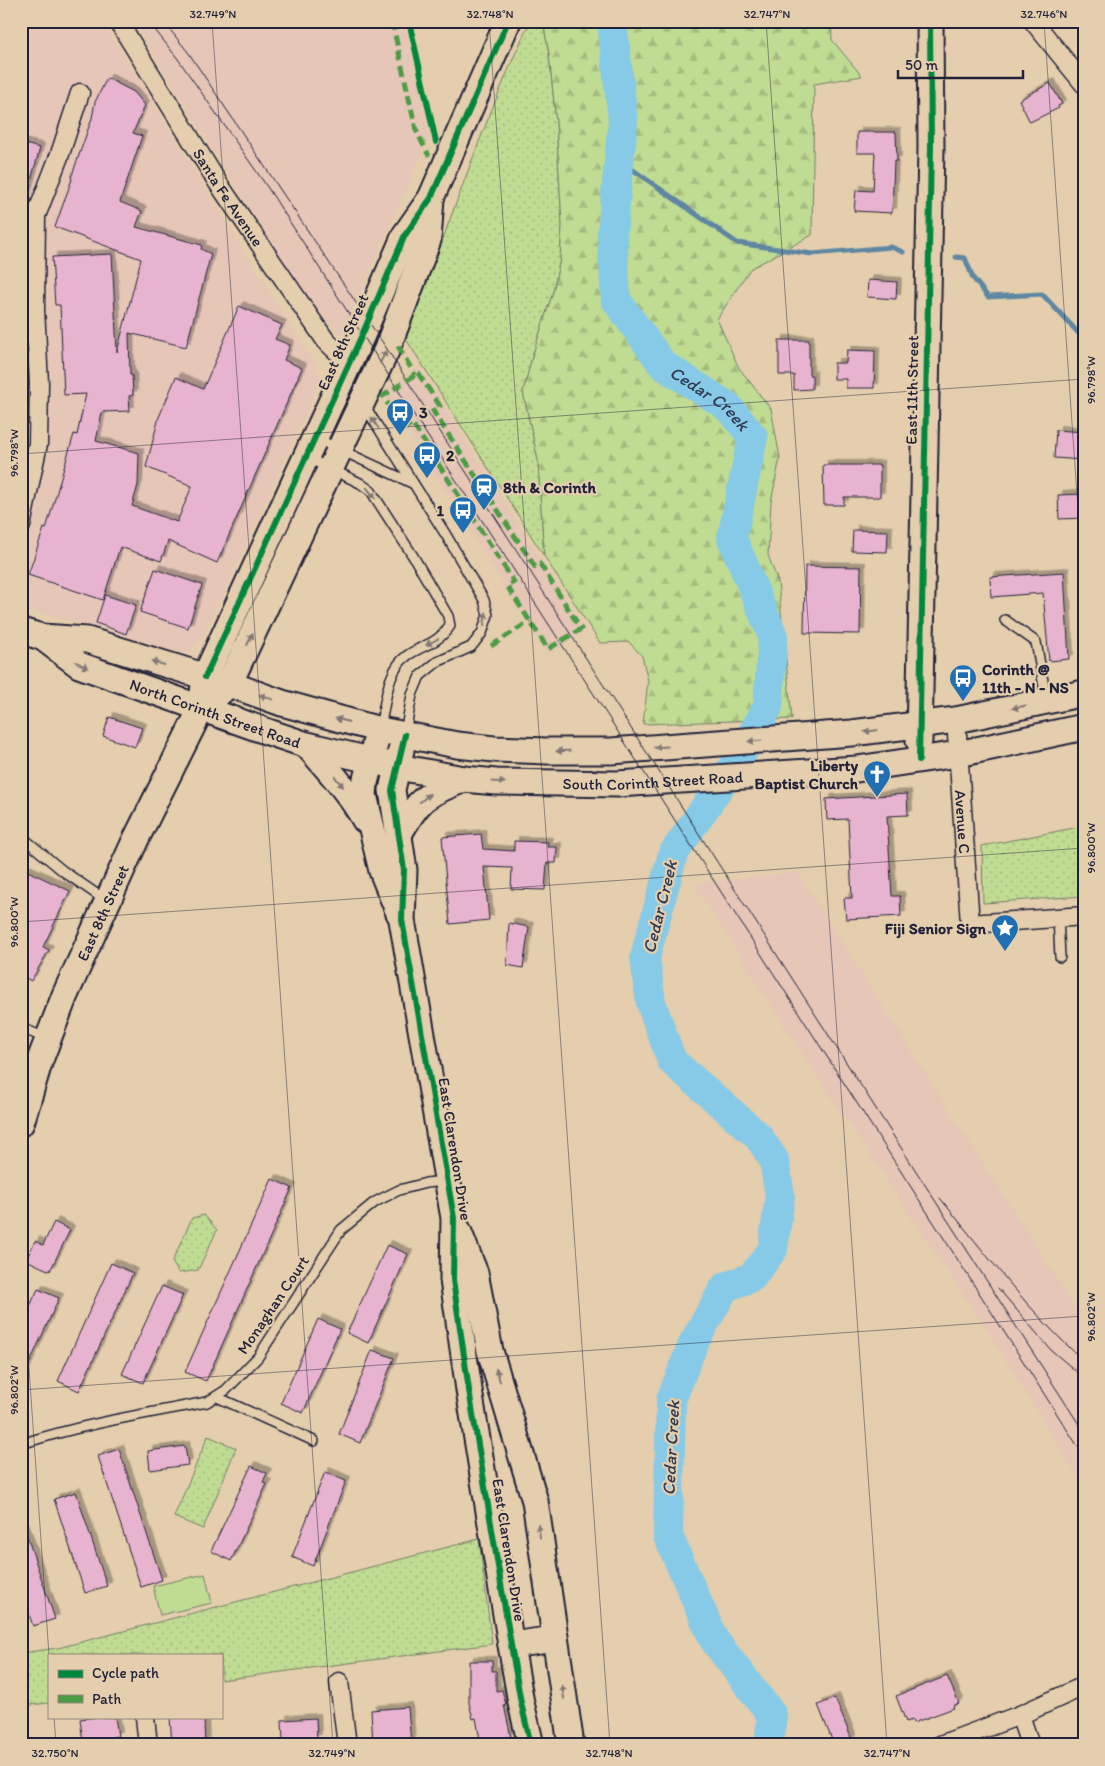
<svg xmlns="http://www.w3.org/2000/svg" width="1105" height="1766" viewBox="0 0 1105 1766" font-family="Itim,sans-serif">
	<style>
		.built { fill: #e5c6b7 }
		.grass { fill: url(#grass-dots); stroke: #717e66 }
		.forest { fill: url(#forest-firs); stroke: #717e66 }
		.pitch { fill: #c0db92; stroke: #717e66 }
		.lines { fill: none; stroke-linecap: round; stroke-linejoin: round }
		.stream { stroke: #5e87a2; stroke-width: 5 }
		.river { stroke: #86cae7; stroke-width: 30 }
		.building { fill: #e8b3ce; stroke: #22223b; filter: url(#shadow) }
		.lane-casing { stroke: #22223b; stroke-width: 12 }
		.street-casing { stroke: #22223b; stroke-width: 21 }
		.secondary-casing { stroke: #22223b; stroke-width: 29 }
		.path { stroke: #22223b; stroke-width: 3; stroke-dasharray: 1 4; stroke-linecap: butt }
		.lane { stroke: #e4cead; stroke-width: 9 }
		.street { stroke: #e4cead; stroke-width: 18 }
		.secondary { stroke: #e4cead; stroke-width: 25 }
		.tram { stroke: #22223b; stroke-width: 1 }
		.quiet { stroke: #4d9b45; stroke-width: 5; stroke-dasharray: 10 5; stroke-linecap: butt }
		.cycleway-casing { stroke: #e4cead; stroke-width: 9 }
		.cycleway { stroke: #00873e; stroke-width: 6 }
		.oneway { fill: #837874 }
		.ticks { fill: none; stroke: #22223b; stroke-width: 1; stroke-opacity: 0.45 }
		.labels { text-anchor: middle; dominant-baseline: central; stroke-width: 4.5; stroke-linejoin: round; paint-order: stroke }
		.street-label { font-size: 16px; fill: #22223b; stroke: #e4cead }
		.poi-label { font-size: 16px; font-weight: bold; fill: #22223b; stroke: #e4cead; text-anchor: start }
		.water-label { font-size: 18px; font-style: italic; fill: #313b55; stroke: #e4cead }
		.neatline { fill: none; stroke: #22223b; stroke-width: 2 }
		.ticks-label { font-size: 12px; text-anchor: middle; fill: #22223b }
	</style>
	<defs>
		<pattern id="grass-dots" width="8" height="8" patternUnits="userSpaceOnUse" patternTransform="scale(1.25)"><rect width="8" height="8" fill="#c0db92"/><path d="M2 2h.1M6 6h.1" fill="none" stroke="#a5bc7f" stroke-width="1.8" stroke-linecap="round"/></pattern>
		<pattern id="forest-firs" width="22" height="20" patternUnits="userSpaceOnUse" patternTransform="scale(1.25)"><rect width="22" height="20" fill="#c0db92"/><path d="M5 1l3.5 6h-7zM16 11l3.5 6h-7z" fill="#a5bc7f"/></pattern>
		<filter id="shadow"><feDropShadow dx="4.5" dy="-4.5" stdDeviation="0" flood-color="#0004"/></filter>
	</defs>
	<rect width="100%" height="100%" fill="#e4cead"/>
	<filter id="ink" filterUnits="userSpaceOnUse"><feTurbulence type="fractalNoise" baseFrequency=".02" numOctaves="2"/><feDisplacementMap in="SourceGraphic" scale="10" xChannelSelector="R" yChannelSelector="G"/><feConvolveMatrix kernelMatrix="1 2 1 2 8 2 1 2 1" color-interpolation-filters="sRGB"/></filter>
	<g filter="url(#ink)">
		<path class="built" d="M21,21h79l6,7 216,349 -97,214 -26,51 -13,13 -165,-48z
			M133,21h271l26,114 -89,200 -11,-9 -60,-84z
			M419,368l167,263 -38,23 -165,-262z
			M797,872l287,450v165l-97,-157 -189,-283 -104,-163z"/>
		<path class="grass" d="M530,21h13l6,33 7,68 6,103 -2,34 -7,33 -21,65 -9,35 15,68 6,96 -138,-217c40,-106 76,-215 124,-318z
			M1084,826v70l-101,7 -1,-57z
			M204,1215l13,15 -19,40 -19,3 -7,-11 20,-44z
			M208,1436l28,12 -33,81 -29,-12z
			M479,1539l13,105 -271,36v-25h-172v48l-28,3v-53l37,-5z"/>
		<path class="forest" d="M543,21h288l1,19 30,36 -48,8 -2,151 -62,34 -33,50 22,49 32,41 9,49 -9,44 -3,53 10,27 14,137 -149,5 5,-43 -6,-25 -13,-14 -29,1 -56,-87 -6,-96 -15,-68 9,-35 21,-65 7,-33 2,-34 -6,-103 -7,-68z"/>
		<path class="pitch" d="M205,1574l7,29 -52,12 -7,-29z"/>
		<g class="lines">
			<path class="stream" d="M619,160l118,83 75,11 79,-7 12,5
				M956,257l9,1 8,20 15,19 54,-3 42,45"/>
			<path class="river" id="s1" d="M612,21l11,100 -11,113 4,66 47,65 64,41 26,31 -21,101 41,98 -5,71 -32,56 -63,91 -28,103 6,46 21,58 86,75 16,24 6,36 -7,53 -21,28 -27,10 -31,55 -23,58 -3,136 46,104 58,75 -3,30"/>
		</g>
		<path class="building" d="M107,78l27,14 11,13 -12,28 9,3 -22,66 22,9 -6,16 66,18 -1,4 10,5 -25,93 -57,-14 1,42h2l1,20 -4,1 1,15 -28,1 -6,29 43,12 -1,32 -6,21 45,16 15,-36 -46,-19 13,-50 17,-40 27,12 36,-83 43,19 -7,14 15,6 -6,15 18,8 -85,195 -49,-22 -7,20 -41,-14 -17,53 -75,-25 16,-47 2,1 28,-95 3,1 9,-41 -22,1 -4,-90h-5l-3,-48 60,-3 5,98 24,-93 -86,-32 17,-48 -1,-1 21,-60 3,-16z
			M1050,83l12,21 -4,2 1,2 -29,14 -11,-22z
			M857,132h39l1,29h-3l-2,52 -38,-2 2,-21 17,1 2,-38h-18z
			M21,143l19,5 -15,53h-4z
			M868,280l29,2 -1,17 -29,-2z
			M779,340h30v35h3v14l-18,1v-15h-15z
			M847,350l28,1 -1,37h-28v-9h-12v-16h12z
			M1056,430l28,2 -1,28 -29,-2z
			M823,465h57v32h-36v8h-20z
			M1084,494v24l-25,1 -1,-24z
			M853,530l35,1 -1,21 -35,-1z
			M805,566l56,1 -1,67 -56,-1z
			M155,569l47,16 -14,43 -48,-16z
			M1064,572l5,87 -20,2 -6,-68 -52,4 -1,-20z
			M105,595l31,10 -10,29 -30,-11z
			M109,717l33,11 -7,19 -32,-11z
			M907,794l1,21 -21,1 5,80h8l1,20 -55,3 -2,-21h8l-4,-79 -21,1 -1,-21z
			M481,834l2,15 31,2v-10l34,1 -1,5h10l-1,16h-9l-2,27 -34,-1 1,-21 -28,-1 5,53 -39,4 -8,-87z
			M21,868l49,23 -27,56 6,3 -18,31 -10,-6z
			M509,923l20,4 -6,41 -16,-3z
			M272,1179l20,9 -86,193 -21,-9z
			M54,1222l16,8 -20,41 -24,-11 9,-19 8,4z
			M387,1245l21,9 -40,89 -21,-10z
			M111,1263l22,10 -54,118 -21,-10z
			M162,1286l21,9 -40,88 -21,-9z
			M38,1289l21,9 -38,84v-57z
			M318,1319l22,10 -37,84 -22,-10z
			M372,1350l22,8 -34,85 -21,-9z
			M185,1446l3,19 -38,5 -2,-19z
			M119,1449l43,131 -21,7 -43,-131z
			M251,1466l16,7 -4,9 4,2 -36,77 -20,-10z
			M325,1472l21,9 -33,85 -21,-9z
			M76,1492l31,94 -22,7 -31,-94z
			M24,1527l31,92 -22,7 -12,-35v-63z
			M469,1661h23v10h4v20l6,-1 4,15h-2l7,32h-5l1,4 -26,4 -5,-27 -3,1 -4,-16z
			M947,1676l12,27 -6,3 1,2 -41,15 -1,-3 -6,2 -10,-26z
			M835,1698l17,42 -12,5h-6l-16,-40z
			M408,1707l3,38h-38l-2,-35z
			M96,1717h19l3,19 -6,1v1l-29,4 -3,-23z
			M170,1717h28l1,3h5l1,25h-33z
			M316,1718l1,21 -34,2 -1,-21z"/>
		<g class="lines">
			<g class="lane-casing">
				<path id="lane" d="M21,338l16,2
					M364,405l82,130 38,65 4,15 -6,18 -11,14 -34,15 -17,14 -8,19 -7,38
					M315,438l99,46
					M306,457l54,26 11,8 42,65 35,60 2,10c-13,18 -25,18 -42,29 -22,15 -22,49 -28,72
					M1005,620l31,22 10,56
					M21,836l42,35 42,29
					M1058,917l2,40
					M21,1028l25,10
					M217,1397l97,44
					M21,1444c61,-20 123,-30 186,-42l19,-12 32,-33 83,-127 34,-28 24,-12 27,-7 19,-2"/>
			</g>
			<g class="street-casing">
				<g id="street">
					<path id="s2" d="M118,21l100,162 108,158 23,22"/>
					<path d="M1033,21l51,63"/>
					<path d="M21,526l17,-82 1,-61 -4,-74 1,-93 24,-62 20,-61"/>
					<path id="s3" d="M956,720l14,204 114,-8"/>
					<path d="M339,1682l8,63"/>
					<path d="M1020,1715l10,30"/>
					<path d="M145,1717l3,28"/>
					<path d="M940,1745l80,-30 64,-29"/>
				</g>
			</g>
			<g class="secondary-casing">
				<g id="secondary">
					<path d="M21,631l21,6 45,3 142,44 53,19 98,27 77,15 37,4 53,2h64l241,-18 104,-13 128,-27"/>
					<path id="s4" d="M42,637l37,28 195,69 33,11 91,22 66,12 32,3 121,2 240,-15 101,-15 126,-27"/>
					<path d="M217,695l12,-11 158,-335 41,-109 3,-42"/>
					<path d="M919,741l12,-593 -1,-127"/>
					<path d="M375,744l-10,39 -1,12 18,76 17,42"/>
					<path d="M307,745c21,24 42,47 58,75"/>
					<path d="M401,750l-9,40 12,80 -2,50 52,298 -1,62 16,110 42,255 10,58 10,42"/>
					<path d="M399,834c21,-37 26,-39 65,-55"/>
					<path id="s5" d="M21,1123l19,-63 25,-65 70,-154 66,-132 4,-32 157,-342 43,-100 26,-37 77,-177"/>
					<path d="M458,1230l17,43 15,78 45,150 36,244"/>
					<path d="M511,1645l44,-6"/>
				</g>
			</g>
			<path class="path" d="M484,489l9,-6
				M451,510l12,-7"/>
			<use href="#lane" class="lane"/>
			<use href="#street" class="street"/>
			<use href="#secondary" class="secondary"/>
			<path class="tram" d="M148,21l30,38 90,129 816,1268
				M163,21l25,31 199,297 697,1083
				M940,1198c46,56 90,115 144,163
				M998,1288l53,62 33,28"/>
			<path class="quiet" d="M392,21l24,109 13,26
				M398,346l17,29
				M418,373l22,33 -7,5 102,156 5,-3 41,65 -33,20 -41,-63 7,-4 -102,-159 -8,6 -21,-33z
				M491,646l39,-25"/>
			<g class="cycleway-casing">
				<path id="cycleway" d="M409,21l27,121
					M205,677l157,-342 43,-100 26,-37 77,-177
					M405,735l-13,55 12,80 -2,50 52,298 -1,62 16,110 42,255 10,58 10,42
					M919,760l12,-612 -1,-127"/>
			</g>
			<use href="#cycleway" class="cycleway"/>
		</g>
		<defs><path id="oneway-solid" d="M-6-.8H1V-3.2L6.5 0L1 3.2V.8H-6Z" transform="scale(1.25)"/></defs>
		<g class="oneway">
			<use href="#oneway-solid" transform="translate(383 357) rotate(-64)"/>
			<use href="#oneway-solid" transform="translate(375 423) rotate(-123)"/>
			<use href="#oneway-solid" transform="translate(371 493) rotate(51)"/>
			<use href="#oneway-solid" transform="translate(485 619) rotate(-81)"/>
			<use href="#oneway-solid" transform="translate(250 639) rotate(-65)"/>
			<use href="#oneway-solid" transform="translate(432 642) rotate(152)"/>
			<use href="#oneway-solid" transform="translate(158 663) rotate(-162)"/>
			<use href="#oneway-solid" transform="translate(82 665) rotate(26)"/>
			<use href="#oneway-solid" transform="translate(266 697) rotate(-160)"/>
			<use href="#oneway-solid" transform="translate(1019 707) rotate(168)"/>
			<use href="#oneway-solid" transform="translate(342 720) rotate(-165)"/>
			<use href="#oneway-solid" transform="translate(871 731) rotate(173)"/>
			<use href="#oneway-solid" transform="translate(755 741) rotate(176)"/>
			<use href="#oneway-solid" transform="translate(661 747) rotate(176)"/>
			<use href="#oneway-solid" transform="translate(563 751) rotate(179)"/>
			<use href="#oneway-solid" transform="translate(339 782) rotate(52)"/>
			<use href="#oneway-solid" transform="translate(498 782) rotate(3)"/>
			<use href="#oneway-solid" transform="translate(425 798) rotate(-40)"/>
			<use href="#oneway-solid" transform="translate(498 1375) rotate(-107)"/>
			<use href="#oneway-solid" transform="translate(539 1531) rotate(-99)"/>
			<use href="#oneway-solid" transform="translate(563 1692) rotate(-99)"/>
		</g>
	</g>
	<path class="ticks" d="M212,21l121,1724M489,21l121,1724M766,21l121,1724M1044,21l40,574M21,454l1063,-75M21,922l1063,-74M21,1254l28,401M21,1390l1063,-74M54,1717l2,28"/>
	<defs>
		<g id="bus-pin" transform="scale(1.4375)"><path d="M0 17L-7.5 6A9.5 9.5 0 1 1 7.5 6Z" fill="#1f6fb2" stroke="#e4cead"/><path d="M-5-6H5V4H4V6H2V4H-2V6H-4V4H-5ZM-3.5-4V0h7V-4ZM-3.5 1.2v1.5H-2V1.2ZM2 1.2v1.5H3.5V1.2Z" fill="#fff"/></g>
		<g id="station-pin" transform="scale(1.4375)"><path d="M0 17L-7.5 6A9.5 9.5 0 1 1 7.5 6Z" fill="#1f6fb2" stroke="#e4cead"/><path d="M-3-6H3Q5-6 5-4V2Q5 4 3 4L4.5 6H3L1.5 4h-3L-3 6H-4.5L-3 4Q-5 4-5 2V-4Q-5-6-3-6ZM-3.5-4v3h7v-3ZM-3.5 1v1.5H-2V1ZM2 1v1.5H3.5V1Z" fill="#fff"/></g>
		<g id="church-pin" transform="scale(1.4375)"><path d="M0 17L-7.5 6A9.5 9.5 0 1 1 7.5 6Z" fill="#1f6fb2" stroke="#e4cead"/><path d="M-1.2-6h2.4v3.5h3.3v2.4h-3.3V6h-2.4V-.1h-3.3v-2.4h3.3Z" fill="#fff"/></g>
		<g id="sight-pin" transform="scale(1.4375)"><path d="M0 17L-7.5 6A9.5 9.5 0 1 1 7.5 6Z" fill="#1f6fb2" stroke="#e4cead"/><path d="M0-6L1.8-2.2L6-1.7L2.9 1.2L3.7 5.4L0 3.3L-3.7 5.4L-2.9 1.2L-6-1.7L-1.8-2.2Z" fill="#fff"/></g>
	</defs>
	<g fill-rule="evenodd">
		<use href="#bus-pin" x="400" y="412"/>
		<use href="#bus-pin" x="427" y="455"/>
		<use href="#station-pin" x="484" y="487"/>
		<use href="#bus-pin" x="463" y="510"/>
		<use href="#bus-pin" x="963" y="678"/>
		<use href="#church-pin" x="877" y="774"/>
		<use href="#sight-pin" x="1005" y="928"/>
	</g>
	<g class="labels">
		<g class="street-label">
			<text stroke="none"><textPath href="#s2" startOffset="208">Santa Fe Avenue</textPath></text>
			<text transform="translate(343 342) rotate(-66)">East 8th Street</text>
			<text transform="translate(912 390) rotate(-89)">East 11th Street</text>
			<text stroke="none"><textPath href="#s4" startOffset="191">North Corinth Street Road</textPath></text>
			<text stroke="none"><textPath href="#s4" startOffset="638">South Corinth Street Road</textPath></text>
			<text stroke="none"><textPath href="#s3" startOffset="102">Avenue C</textPath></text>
			<text stroke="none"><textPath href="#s5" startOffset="226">East 8th Street</textPath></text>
			<text transform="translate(455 1149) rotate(81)">East Clarendon Drive</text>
			<text transform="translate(273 1305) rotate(-56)">Monaghan Court</text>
			<text transform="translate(509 1550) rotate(81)">East Clarendon Drive</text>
		</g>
		<g class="poi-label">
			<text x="419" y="412">3</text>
			<text x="446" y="455">2</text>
			<text x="503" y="487">8th &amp; Corinth</text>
			<text x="444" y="510" text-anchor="end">1</text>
			<text x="982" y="669">Corinth @<tspan x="982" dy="18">11th - N - NS</tspan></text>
			<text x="858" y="765" text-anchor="end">Liberty<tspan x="858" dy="18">Baptist Church</tspan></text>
			<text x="986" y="928" text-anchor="end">Fiji Senior Sign</text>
		</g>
		<g class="water-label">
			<text stroke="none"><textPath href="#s1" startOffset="418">Cedar Creek</textPath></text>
			<text transform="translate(660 907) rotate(-76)">Cedar Creek</text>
			<text transform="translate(671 1448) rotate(-87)">Cedar Creek</text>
		</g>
	</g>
	<rect width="1105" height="1766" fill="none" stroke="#e4cead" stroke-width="55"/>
	<rect x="48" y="1654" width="175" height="65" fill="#e4cead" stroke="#96897f"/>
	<rect x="58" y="1670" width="25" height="8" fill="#00873e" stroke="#96897f"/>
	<text x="92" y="1678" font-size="15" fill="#22223b">Cycle path</text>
	<rect x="58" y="1695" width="25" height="8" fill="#4d9b45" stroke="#96897f"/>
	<text x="92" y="1704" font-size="15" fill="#22223b">Path</text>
	<path d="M898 70v8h125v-8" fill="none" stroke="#22223b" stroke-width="2.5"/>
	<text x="905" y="70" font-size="15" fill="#22223b" stroke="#e4cead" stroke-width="4" paint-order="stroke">50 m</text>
	<rect x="28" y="28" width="1050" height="1710" class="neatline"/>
	<g class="ticks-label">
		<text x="213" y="18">32.749°N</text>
		<text x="490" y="18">32.748°N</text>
		<text x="767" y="18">32.747°N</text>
		<text x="1044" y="18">32.746°N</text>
		<text transform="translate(1091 380) rotate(-90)" y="4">96.798°W</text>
		<text transform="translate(14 453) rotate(-90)" y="4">96.798°W</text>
		<text transform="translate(1091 848) rotate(-90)" y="4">96.800°W</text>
		<text transform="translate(14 922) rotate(-90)" y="4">96.800°W</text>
		<text transform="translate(1091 1317) rotate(-90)" y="4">96.802°W</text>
		<text transform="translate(14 1390) rotate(-90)" y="4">96.802°W</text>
		<text x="55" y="1757">32.750°N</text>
		<text x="332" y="1757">32.749°N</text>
		<text x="609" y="1757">32.748°N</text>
		<text x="887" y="1757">32.747°N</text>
	</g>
</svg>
